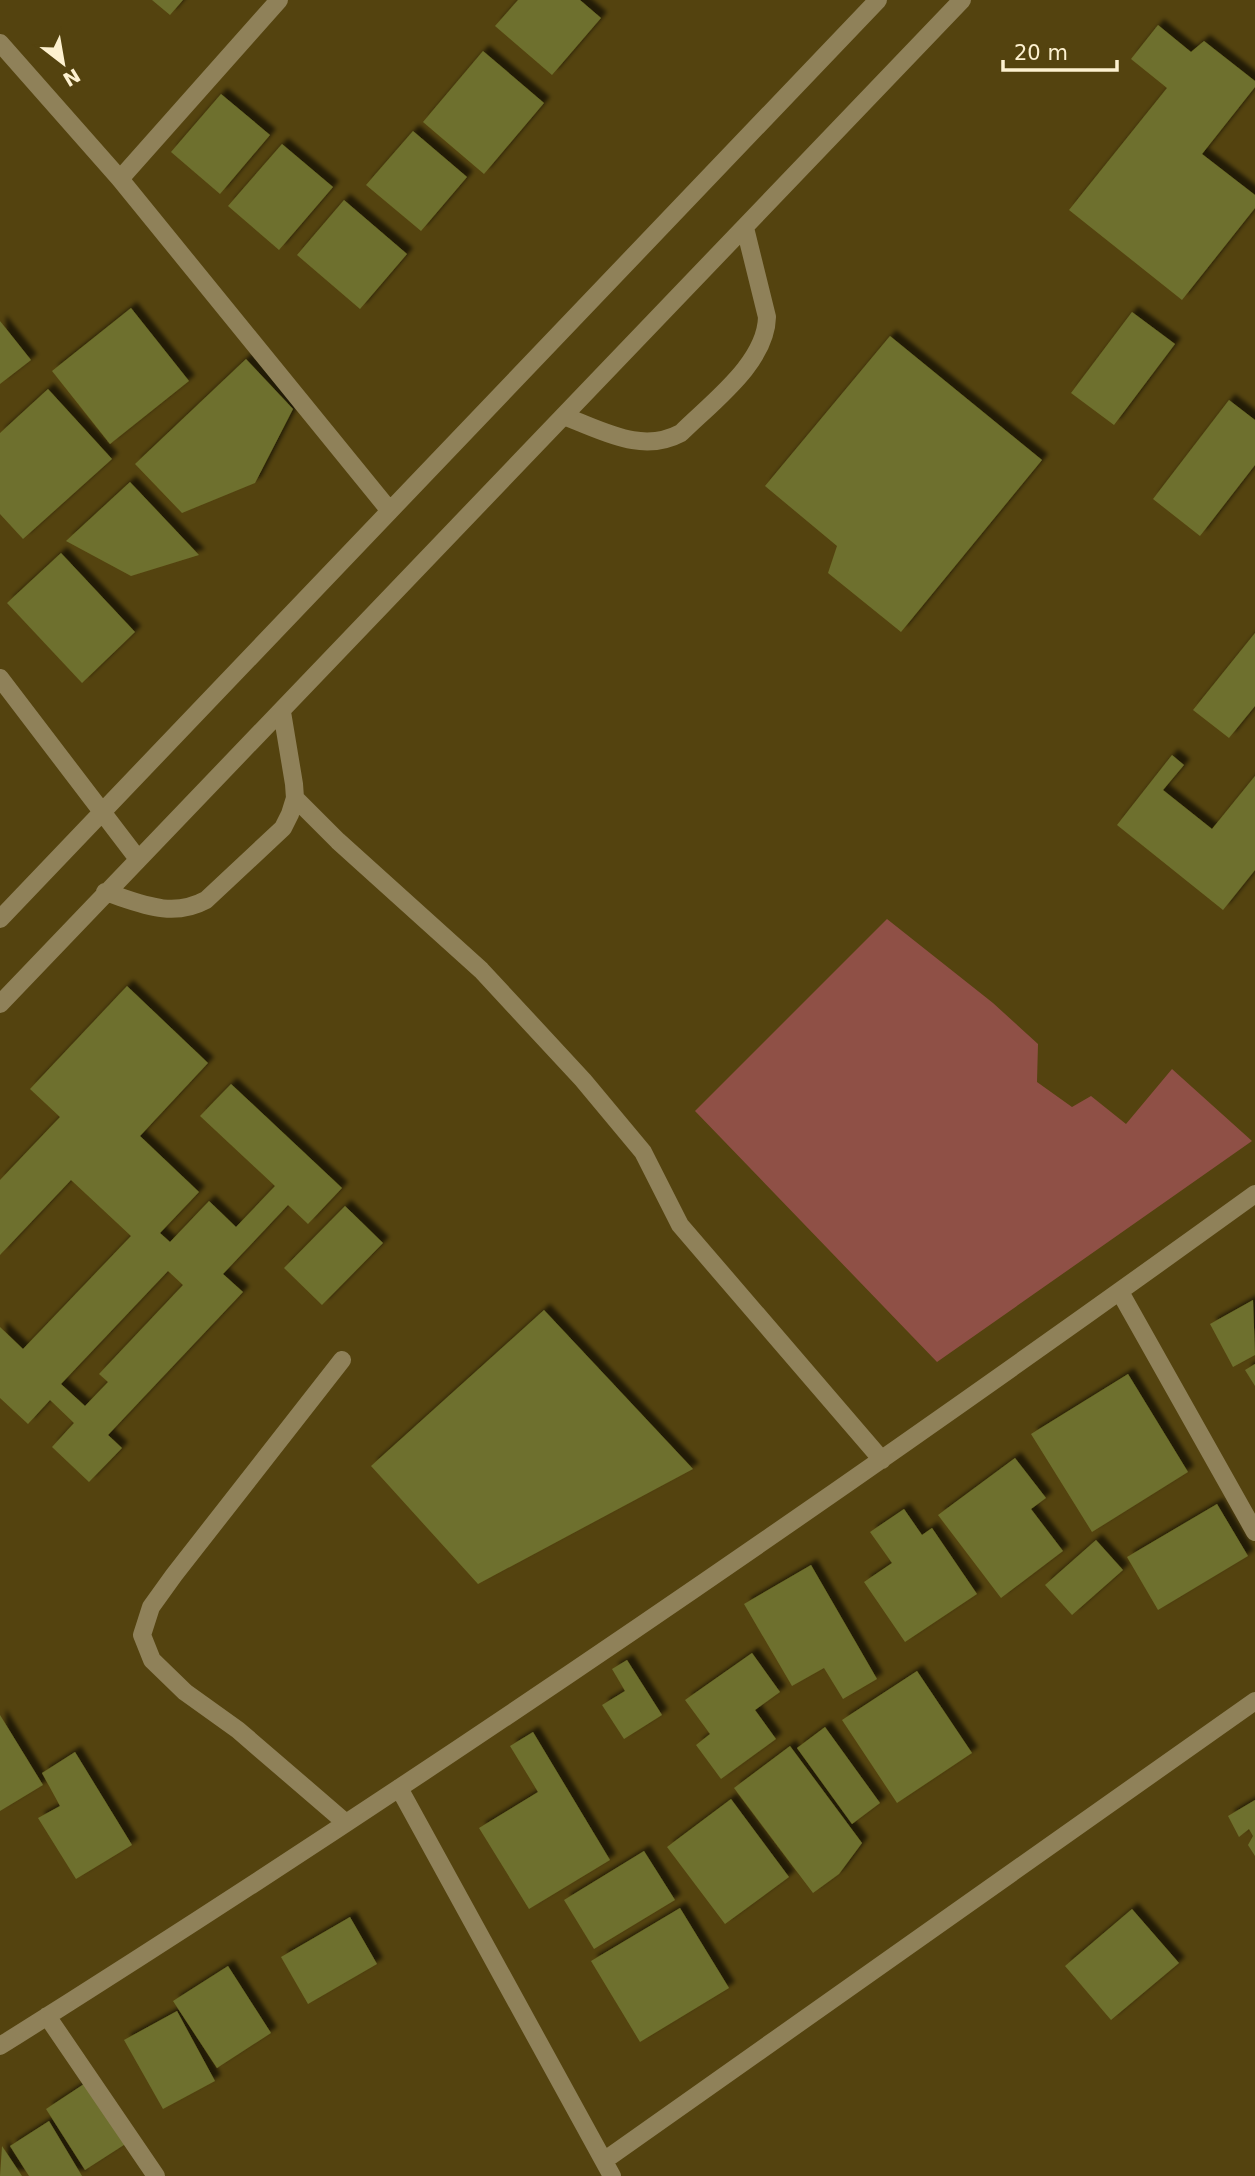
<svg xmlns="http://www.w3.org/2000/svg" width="1255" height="2176" viewBox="0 0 1255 2176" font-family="'DejaVu Sans',sans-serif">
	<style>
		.green { fill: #8f5046 }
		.building { fill: #6e702d; fill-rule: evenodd; filter: url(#shadow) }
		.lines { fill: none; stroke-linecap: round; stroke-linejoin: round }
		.minor { stroke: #8f8159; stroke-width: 18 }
	</style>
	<defs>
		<filter id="shadow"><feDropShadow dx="6" dy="-6" stdDeviation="2" flood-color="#0009"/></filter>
	</defs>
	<rect width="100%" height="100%" fill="#54430f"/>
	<path class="green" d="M887,919l106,84 45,41 -1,38 35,25 19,-11 35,28 46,-55 80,72 -315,221 -242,-251z"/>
	<path class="building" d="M152,0h31l-13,15z
		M518,0h62l21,18 -49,57 -57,-49z
		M1158,25l33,27 13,-11 51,40v6l-53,67 53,41v13l-73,92 -113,-90 98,-122 -36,-29z
		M483,51l61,52 -60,71 -61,-52z
		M221,94l49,41 -50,59 -49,-42z
		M413,131l54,46 -46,54 -55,-46z
		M282,144l51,43 -54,63 -51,-44z
		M344,200l63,54 -47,55 -63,-54z
		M131,308l58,73 -79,63 -58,-73z
		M1132,312l43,32 -61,81 -43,-32z
		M0,321l31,39 -31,24z
		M890,336l152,124 -141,172 -73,-59 9,-27 -72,-60z
		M246,359l47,50 -38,74 -73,30 -47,-49z
		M48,389l64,70 -89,80 -23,-25v-81z
		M1229,400l26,20v45l-55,71 -47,-37z
		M130,482l69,73 -68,21 -65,-35z
		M61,553l74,79 -53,51 -75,-80z
		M1255,633v73l-26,32 -36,-28z
		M1172,755l12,10 -21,25 49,39 43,-53v94l-32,40 -106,-85z
		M127,986l81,77 -68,73 59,56 -39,41 10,9 39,-41 27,26 39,-41 -75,-70 31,-32 111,104 -34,36 -20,-19 -65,69 20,18 -135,143 14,13 -33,34 -37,-35 22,-24 -24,-23 -22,24 -28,-26v-71l23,22 108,-113 -60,-56 -71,75v-75l60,-63 -30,-28zM168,1271l15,14 -84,89 9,8 -23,24 -24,-22z
		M345,1206l38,37 -61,62 -38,-37z
		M1253,1300l2,55 -22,12 -23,-43z
		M544,1310l149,159 -215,115 -107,-118z
		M1255,1364v22l-10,-16z
		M1128,1374l60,98 -96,60 -61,-98z
		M1015,1458l31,40 -15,11 32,42 -62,47 -63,-83z
		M1217,1504l31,52 -90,54 -31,-53z
		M904,1509l18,26 10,-7 45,66 -72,48 -41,-60 28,-19 -22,-31z
		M1096,1540l27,30 -51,45 -27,-30z
		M811,1565l66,114 -34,20 -19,-31 -32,18 -48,-82z
		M752,1653l28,39 -25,18 21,29 -55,40 -25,-34 14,-11 -25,-34z
		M627,1660l35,55 -38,24 -22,-34 23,-14 -13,-22z
		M917,1671l55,82 -75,50 -55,-83z
		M0,1715l43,70 -43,26z
		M825,1727l55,76 -28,21 -55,-76z
		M533,1732l77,128 -81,49 -50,-81 59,-36 -28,-46z
		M790,1746l72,97 -23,31 -26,19 -79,-105z
		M75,1752l57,93 -56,34 -38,-61 22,-12 -18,-33z
		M731,1799l58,78 -64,47 -58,-77z
		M1255,1800v56l-7,-11 5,-9 -4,-7 -10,8 -11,-21z
		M644,1851l31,49 -81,49 -30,-49z
		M680,1908l49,80 -89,54 -49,-81z
		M1132,1909l47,54 -68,57 -46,-54z
		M350,1917l27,47 -69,40 -27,-47z
		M228,1966l43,67 -54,35 -44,-67z
		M177,2011l38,70 -52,28 -39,-69z
		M87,2082l40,61 -42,27 -39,-61z
		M49,2121l33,55h-53l-19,-30z
		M2,2146l20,30h-22z"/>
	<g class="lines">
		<path class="minor" d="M0,43l120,136 270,332
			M120,179l159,-179
			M566,417c38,14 76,37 115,16 31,-31 85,-70 86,-116l-22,-89
			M0,678l138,181
			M295,798l43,43 143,129 102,110 60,72 37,73 202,235
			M105,892c35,11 66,27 101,8l77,-72 7,-14 5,-16 -1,-14 -12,-72
			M0,919l878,-919
			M0,1004l962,-1004
			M1120,1292l135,240
			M342,1360l-168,215 -23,32 -9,28 10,25 33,32 53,38 108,93
			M399,1788l213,388
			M47,2016l109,160
			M0,2046c428,-269 845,-556 1255,-852
			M605,2160l650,-459"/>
	</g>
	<g transform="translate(63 63) rotate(149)" stroke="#54430f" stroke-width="5" paint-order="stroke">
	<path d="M0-5L12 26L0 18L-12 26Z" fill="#fdf1d0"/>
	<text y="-10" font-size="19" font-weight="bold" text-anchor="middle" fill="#fdf1d0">N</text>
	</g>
	<path d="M1003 60v10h114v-10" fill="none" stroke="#fdf1d0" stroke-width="3.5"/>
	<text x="1014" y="60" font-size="21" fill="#fdf1d0" stroke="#54430f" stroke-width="5" paint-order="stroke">20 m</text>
</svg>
